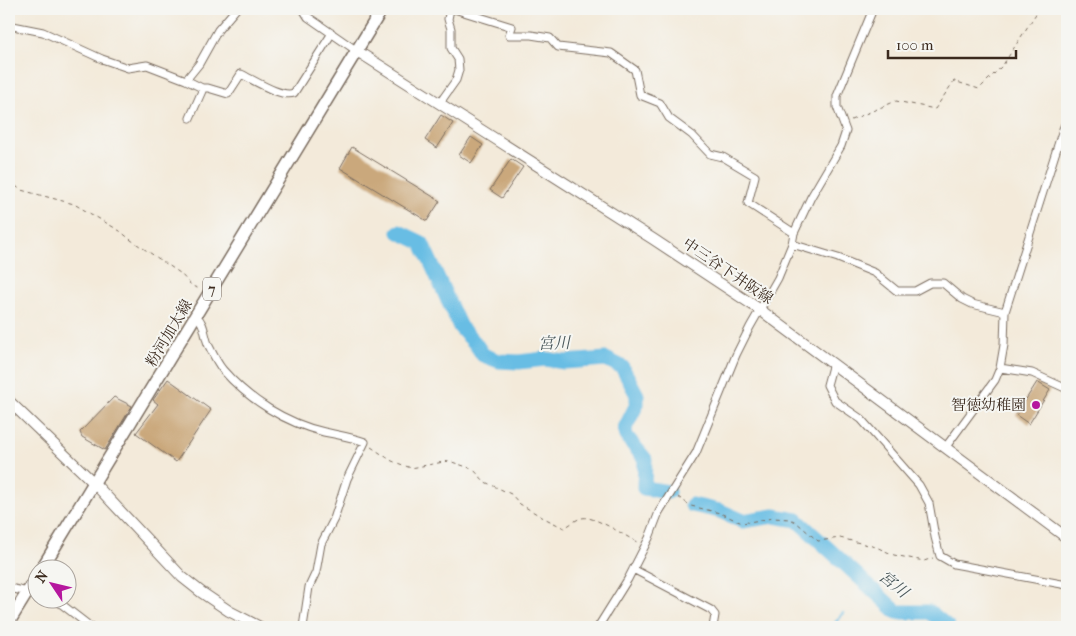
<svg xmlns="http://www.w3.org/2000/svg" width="1076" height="636" viewBox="0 0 1076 636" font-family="'IM FELL French Canon','Noto Serif JP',serif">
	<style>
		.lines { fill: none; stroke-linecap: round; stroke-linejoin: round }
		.stream { stroke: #68bde4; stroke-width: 2.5 }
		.river { stroke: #68bde4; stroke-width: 15 }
		.building { fill: #caa87b }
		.street-casing { stroke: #7b6d60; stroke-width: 9 }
		.secondary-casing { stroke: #7b6d60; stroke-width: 12 }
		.primary-casing { stroke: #7b6d60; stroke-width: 14 }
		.path { stroke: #7b6d60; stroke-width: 1; stroke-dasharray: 4 4; stroke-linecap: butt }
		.street { stroke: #fff; stroke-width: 7 }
		.secondary { stroke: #fff; stroke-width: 10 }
		.primary { stroke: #fff; stroke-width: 11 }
		.poi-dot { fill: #b5179e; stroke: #f6f6f2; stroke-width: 2 }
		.labels { text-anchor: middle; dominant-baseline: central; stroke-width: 4; stroke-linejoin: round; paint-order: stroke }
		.shield { fill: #f6f6f2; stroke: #73675e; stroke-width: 1 }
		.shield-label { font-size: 14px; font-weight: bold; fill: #3b2a1e }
		.street-label { font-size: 15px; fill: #3b2a1e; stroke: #f6f6f2 }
		.poi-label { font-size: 15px; fill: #3b2a1e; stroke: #f6f6f2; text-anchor: end }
		.water-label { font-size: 16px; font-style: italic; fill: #485659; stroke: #f6f6f2 }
	</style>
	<rect width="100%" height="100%" fill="#f6f6f2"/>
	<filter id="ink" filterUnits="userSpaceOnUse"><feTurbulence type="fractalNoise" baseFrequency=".02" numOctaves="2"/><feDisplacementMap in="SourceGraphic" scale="10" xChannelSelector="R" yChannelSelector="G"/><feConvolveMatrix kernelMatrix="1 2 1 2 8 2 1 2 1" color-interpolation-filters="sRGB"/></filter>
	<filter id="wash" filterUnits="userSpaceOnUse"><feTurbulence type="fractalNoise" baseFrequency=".0096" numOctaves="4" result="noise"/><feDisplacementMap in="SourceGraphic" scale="20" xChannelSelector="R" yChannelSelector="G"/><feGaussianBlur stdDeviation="1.12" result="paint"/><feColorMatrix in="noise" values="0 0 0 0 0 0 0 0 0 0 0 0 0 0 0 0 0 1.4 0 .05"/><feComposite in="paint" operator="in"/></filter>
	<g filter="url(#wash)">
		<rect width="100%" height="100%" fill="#f3eada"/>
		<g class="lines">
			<path class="stream" d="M832,627l11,-14"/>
			<path class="river" d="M399,232l23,11 38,84 15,16 8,12 16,6 20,1 26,-3 19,3 42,-3 16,8 15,28v9l-12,24 1,8 19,23 -1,29 24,4
				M692,505l28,6 23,10 31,-5 23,4 100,92h33l18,15"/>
		</g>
		<g id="blocks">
			<path class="building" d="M441,115l12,8 -16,25 -12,-8z
				M471,137l12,8 -12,18 -12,-8z
				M352,147l88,54 -13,20 -87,-53z
				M511,159l12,8 -21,31 -12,-8z
				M168,379l43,31 -35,52 -40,-29 22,-29 -5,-4z
				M1037,382l13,8 -21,34 -13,-9z
				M114,397l18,9 -27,44 -23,-13 -2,-5z"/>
		</g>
	</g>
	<g filter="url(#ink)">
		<use href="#blocks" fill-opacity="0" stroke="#7b6d60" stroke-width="1"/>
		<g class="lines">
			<g class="street-casing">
				<path id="street" d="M303,9l5,8 49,34
					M454,9l58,18 -3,8h22l19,3 8,9 53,6 24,17 5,25 20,8 9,15 23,17 18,19 13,3 32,19 -7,27 46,30
					M9,28l4,-2 30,6 59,27 26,9 19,-3 39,15 13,-16 19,-34 18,-21
					M186,80l16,8v3l-12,27
					M202,88h6l20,6 13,-20c13,6 40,24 53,19l38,-60
					M439,104l17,-24 3,-10 -1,-11 -7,-11v-19l-3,-10 2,-10
					M792,244l46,14 37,15 22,18h18l15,-8h13l19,16 10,5 33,8
					M196,316c9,7 8,18 12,28 4,8 9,19 15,26 26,30 63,53 101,62 14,3 27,5 41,10l-18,37 -13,40 -13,25 -5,28 -7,15 -6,40
					M833,363l-6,22 8,16 26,18 58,66 10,18 6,34 5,19 14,8 113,21
					M1000,368l32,5 35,16
					M945,448l50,-68 5,-12 4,-23 1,-33 58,-183 4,-9
					M633,569l78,41 4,5 -2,12
					M9,588l29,6
					M52,598l8,5 31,24
					M598,627l30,-48 21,-41 10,-26 37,-59 40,-98 14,-28 28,-49 14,-34 2,-11 17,-36 30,-51 5,-15 -9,-24v-11l36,-87"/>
			</g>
			<g class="secondary-casing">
				<path id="secondary" d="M357,51l296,188 106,70 308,229
					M9,401l85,82 88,94 19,15 28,19 31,16"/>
			</g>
			<g class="primary-casing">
				<path id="primary" d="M42,568l340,-559
					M9,622l29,-47"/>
			</g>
			<path class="path" d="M851,120l45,-19 39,8 19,-28 25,8 24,-24 36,-56
				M9,181l12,9 53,14 46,27 11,9 49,33 12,13 8,3
				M371,447l21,14 19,7 38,-7 24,8 12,13 26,12 9,10 22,13 22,11c6,-3 12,-9 18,-10 12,-3 43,18 55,24
				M678,497l13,9 29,7 22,10 31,-5 17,1 6,3 22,19 22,-3 36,9 18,8 30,6 9,-3"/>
			<use href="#street" class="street"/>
			<use href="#secondary" class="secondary"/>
			<use href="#primary" class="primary"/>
		</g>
	</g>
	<circle class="poi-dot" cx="1036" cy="405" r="5"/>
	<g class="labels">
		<rect class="shield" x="203" y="277.5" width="18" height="23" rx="4"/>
		<g class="shield-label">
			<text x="212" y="289">7</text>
		</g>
		<g class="street-label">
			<text transform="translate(728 271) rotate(34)">中三谷下井阪線</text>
			<text transform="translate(169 333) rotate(-59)">粉河加太線</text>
		</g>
		<g class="poi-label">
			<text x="1026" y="405">智徳幼稚園</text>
		</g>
		<g class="water-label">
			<text transform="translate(554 343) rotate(-2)">宮川</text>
			<text transform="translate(894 584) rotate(39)">宮川</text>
		</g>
	</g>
	<rect width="1076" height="636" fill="none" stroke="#f6f6f2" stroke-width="30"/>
	<g transform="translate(52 584) rotate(305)"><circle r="24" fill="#f6f6f2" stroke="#aba49d"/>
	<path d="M0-4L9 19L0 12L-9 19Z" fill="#b5179e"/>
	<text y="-8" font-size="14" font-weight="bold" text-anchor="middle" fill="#3b2a1e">N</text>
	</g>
	<path d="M888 50v8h128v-8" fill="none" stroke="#3b2a1e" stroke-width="2.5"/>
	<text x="896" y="50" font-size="15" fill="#3b2a1e" stroke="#f6f6f2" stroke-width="4" paint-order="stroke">100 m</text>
</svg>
